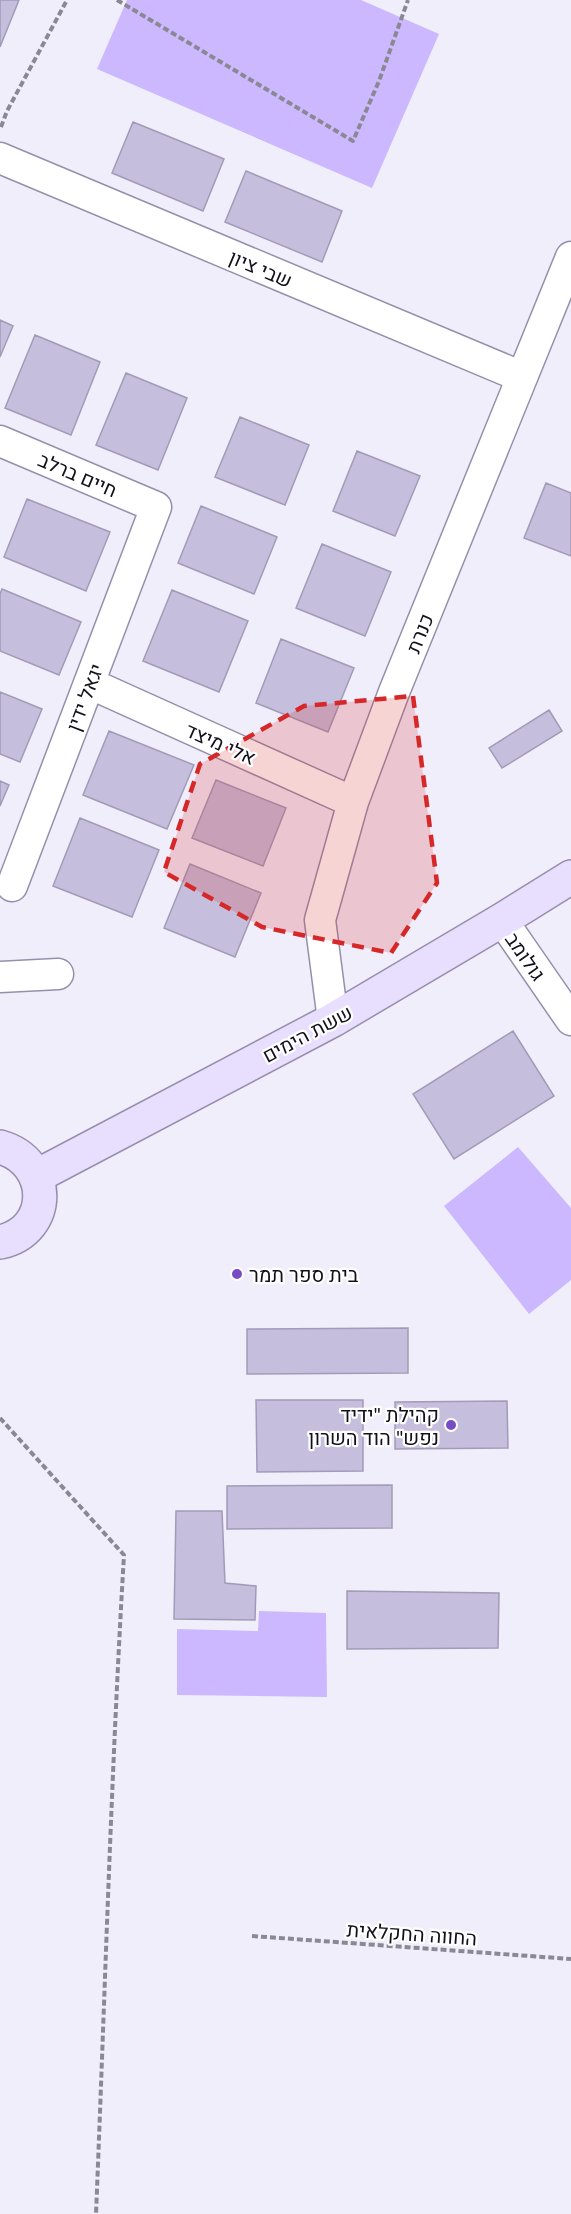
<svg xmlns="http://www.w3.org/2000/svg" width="571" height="2214" viewBox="0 0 571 2214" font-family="Lato,Heebo,sans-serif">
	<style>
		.green { fill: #cbb8ff }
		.building { fill: #c5bedc; stroke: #a29bb8; stroke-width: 1.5 }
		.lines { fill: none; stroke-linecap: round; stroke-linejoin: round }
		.street-casing { stroke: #968fac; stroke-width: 33 }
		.secondary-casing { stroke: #968fac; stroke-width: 36 }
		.path { stroke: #8b8894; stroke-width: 4; stroke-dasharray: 6 3; stroke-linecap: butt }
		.street { stroke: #fff; stroke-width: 30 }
		.secondary { stroke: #e8defe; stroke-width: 33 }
		.marked { fill: #d62828; fill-opacity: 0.2; stroke: #d62828; stroke-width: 4.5; stroke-dasharray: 12 8; stroke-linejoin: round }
		.poi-dot { fill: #774cc5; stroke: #fff; stroke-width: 2 }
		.labels { text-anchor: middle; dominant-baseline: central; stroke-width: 4.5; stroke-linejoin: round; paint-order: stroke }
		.street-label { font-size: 20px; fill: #12101a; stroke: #fff }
		.poi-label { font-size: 20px; fill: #12101a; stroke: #fff; text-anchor: start }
	</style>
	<rect width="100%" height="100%" fill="#f1eefb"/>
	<path class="green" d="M127,0h234l78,34 -67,154 -275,-119z
		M518,1147l53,61v72l-42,34 -85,-108z
		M259,1611l67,2 1,84 -150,-2v-66l81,2z"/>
	<path class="building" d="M0,0h19l-19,47z
		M133,122l91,37 -21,52 -91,-38z
		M246,171l96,40 -20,51 -97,-40z
		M0,320l13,6 -13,31z
		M35,335l65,27 -29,73 -66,-27z
		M126,373l61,25 -29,72 -62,-25z
		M240,417l69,28 -24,60 -70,-28z
		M357,451l63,25 -25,60 -62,-25z
		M546,483l25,10v63l-47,-18z
		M27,499l83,33 -24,59 -82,-34z
		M201,506l76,31 -23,57 -76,-31z
		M322,544l69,28 -26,64 -69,-28z
		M2,589l79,33 -22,53 -59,-24v-57z
		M172,590l76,31 -29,71 -76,-31z
		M281,639l73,29 -26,64 -72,-29z
		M0,692l42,17 -22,53 -20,-8z
		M549,710l13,21 -60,37 -13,-20z
		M109,731l85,34 -27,64 -84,-34z
		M216,780l70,28 -23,58 -71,-28z
		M0,781l9,4 -9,21z
		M80,818l79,32 -27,67 -79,-31z
		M190,864l71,29 -26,64 -71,-29z
		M513,1031l41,65 -100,63 -41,-65z
		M408,1328v45l-161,1v-45z
		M256,1400h107v71l-106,1z
		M507,1401l1,47 -113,1v-47z
		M392,1485v43l-165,1v-43z
		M176,1511h46l3,72 31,3 -1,34 -81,-1z
		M347,1591l152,2 -1,55 -151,1z"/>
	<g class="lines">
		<g class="street-casing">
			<path id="street" d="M0,158l522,219
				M0,441l156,66 -144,379
				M89,683l264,119
				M502,920l69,100
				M0,977l58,-3
				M333,1020l-13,-100 33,-118 41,-110 177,-435"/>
		</g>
		<g class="secondary-casing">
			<path id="secondary" d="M0,1147c53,15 53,84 0,95
				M37,1176l296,-156 169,-100 69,-43"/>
		</g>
		<path class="path" d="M117,0l236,141 26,-60 29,-81
			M1,127l6,-16 60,-111
			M0,1418l124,137c-13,220 -19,439 -28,659
			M252,1936l319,23"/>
		<use href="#street" class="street"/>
		<use href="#secondary" class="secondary"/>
	</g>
	<path class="marked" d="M413,696l24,187 -46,70 -129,-26 -98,-55 36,-108 104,-58z"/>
	<g class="poi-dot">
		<circle cx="237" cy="1274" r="6"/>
		<circle cx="451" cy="1425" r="6"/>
	</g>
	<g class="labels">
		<g class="street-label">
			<text transform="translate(261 268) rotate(23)">שבי ציון</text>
			<text transform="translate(78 474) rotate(23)">חיים ברלב</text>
			<text transform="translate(419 633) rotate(-68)">כנרת</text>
			<text transform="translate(84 697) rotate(-69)">יגאל ידין</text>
			<text transform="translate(221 743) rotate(24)">אלי מיצד</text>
			<text transform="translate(526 956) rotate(55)">גולומב</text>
			<text transform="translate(307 1033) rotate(-28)">ששת הימים</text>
			<text transform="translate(412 1933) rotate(4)">החווה החקלאית</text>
		</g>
		<g class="poi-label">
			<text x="249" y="1274">בית ספר תמר</text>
			<text x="439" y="1414" text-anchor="end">קהילת "ידיד<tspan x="439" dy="23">נפש" הוד השרון</tspan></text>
		</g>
	</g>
</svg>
